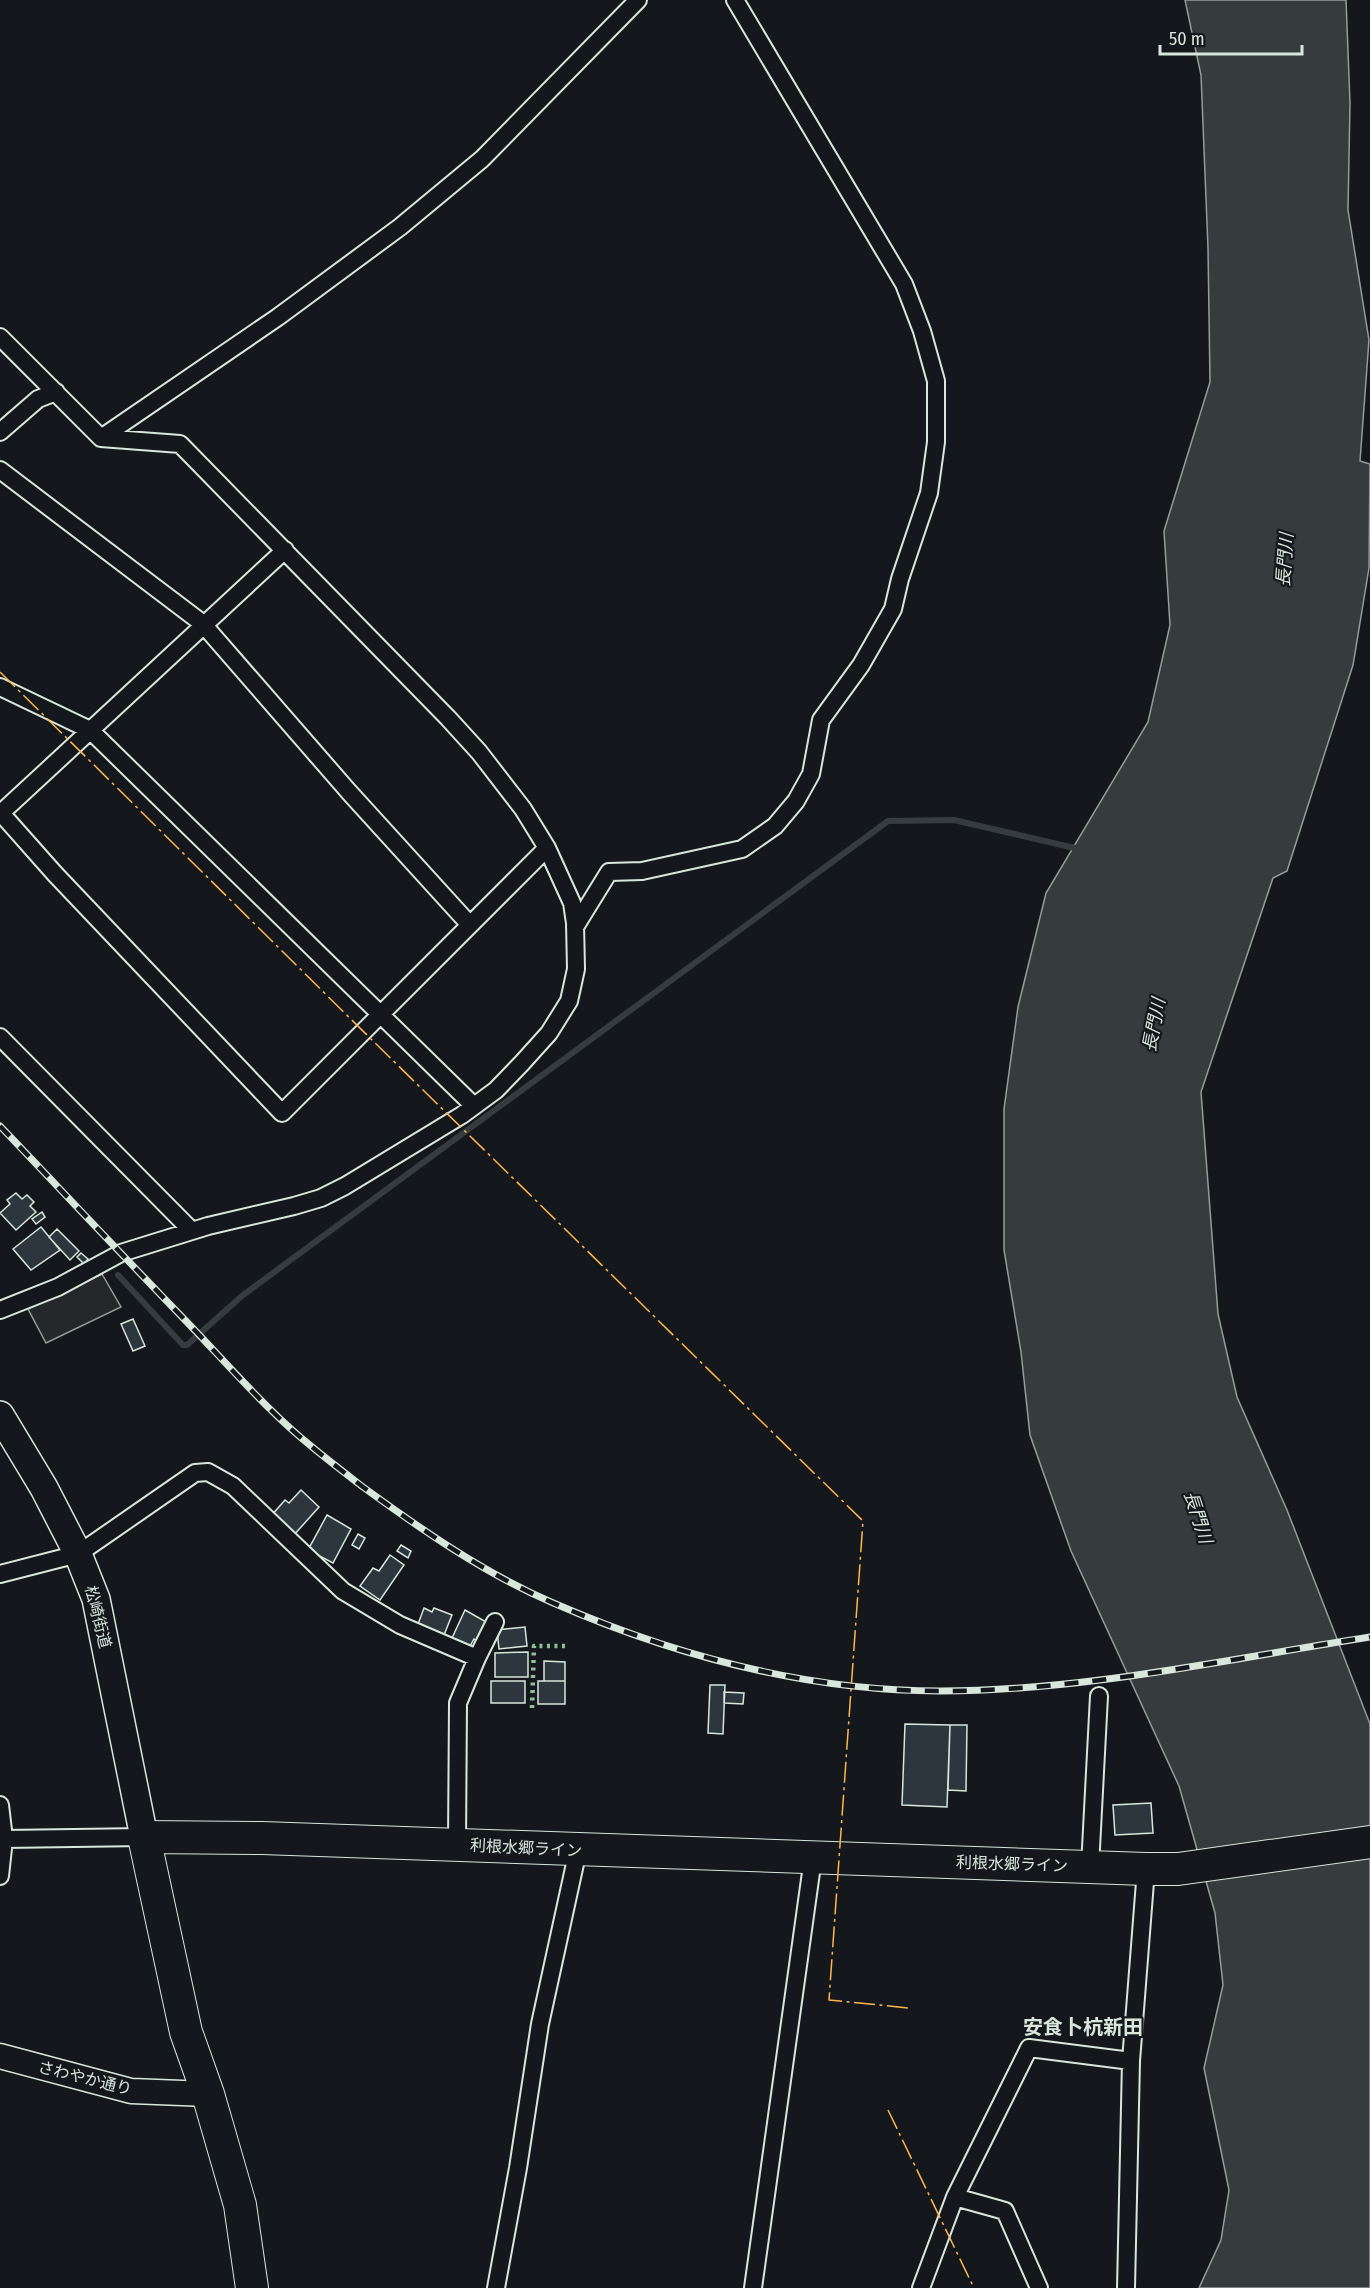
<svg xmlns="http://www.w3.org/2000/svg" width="1370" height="2288" viewBox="0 0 1370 2288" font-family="'Fira Sans Condensed','Noto Sans JP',sans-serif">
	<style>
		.parking { fill: #24282b; stroke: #939e99; stroke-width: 1.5 }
		.water { fill: #363b3e; stroke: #939e99; stroke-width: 1.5 }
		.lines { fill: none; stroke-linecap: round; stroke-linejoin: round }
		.stream { stroke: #363b3e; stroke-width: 6 }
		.building { fill: #2c363c; stroke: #d8e6dc; stroke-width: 1.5 }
		.street-casing { stroke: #d8e6dc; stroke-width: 20 }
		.secondary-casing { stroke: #d8e6dc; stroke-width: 27 }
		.primary-casing { stroke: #d8e6dc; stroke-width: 30 }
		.highway-casing { stroke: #d8e6dc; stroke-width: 34 }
		.street { stroke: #14181c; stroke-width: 16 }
		.secondary { stroke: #14181c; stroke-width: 24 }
		.primary { stroke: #14181c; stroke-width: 27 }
		.highway { stroke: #14181c; stroke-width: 32 }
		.rail-casing { stroke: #d8e6dc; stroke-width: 7 }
		.rail { stroke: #14181c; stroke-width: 4.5; stroke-dasharray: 14; stroke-linecap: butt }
		.hedge { stroke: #8ac095; stroke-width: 4.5; stroke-dasharray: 3 4.5; stroke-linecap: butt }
		.power { stroke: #ffb74d; stroke-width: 1.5; stroke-dasharray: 21 4.5 3 4.5; stroke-linecap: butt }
		.labels { text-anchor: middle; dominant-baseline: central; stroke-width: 4.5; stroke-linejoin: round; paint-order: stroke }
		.street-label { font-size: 16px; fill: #d8e6dc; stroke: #14181c }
		.water-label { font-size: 18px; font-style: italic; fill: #d8e6dc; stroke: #14181c }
		.quarter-label { font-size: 20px; font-weight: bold; fill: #d8e6dc; stroke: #14181c }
	</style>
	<rect width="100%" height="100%" fill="#14181c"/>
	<path class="parking" d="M102,1274l19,33 -75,36 -18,-34z"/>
	<path class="water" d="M1185,0h161l4,103 -2,107 21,130 -9,121 10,3 -1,104 -16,97 -66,206 -14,7 -72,214 17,222 19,83 50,113 83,214v564h-171l22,-48 8,-50 -25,-122 19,-83 -8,-72 -36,-127 -108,-235 -41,-116 -9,-83 -17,-102v-141l14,-102 28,-114 102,-171 22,-97 -6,-94 46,-149 -2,-134 -7,-173z"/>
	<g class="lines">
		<path class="stream" d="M118,1275l65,70h4l56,-50 645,-474 66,-1 125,29"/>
	</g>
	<path class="building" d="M16,1193l6,6 5,-4 7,7 -4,4 6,6 -20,18 -16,-17 10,-9 -3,-4z
		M42,1212l3,5 -9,7 -4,-5z
		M41,1227l19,23 -29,20 -18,-21z
		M57,1229l22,22 -9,9 -21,-23z
		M81,1253l7,6 -4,5 -7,-7z
		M133,1319l12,27 -12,5 -12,-27z
		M301,1490l18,17 -26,29 -22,-20 14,-16 4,3z
		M327,1515l24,14 -18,34 -25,-13z
		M358,1534l7,4 -6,11 -7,-4z
		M401,1545l10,6 -3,7 -11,-7z
		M390,1555l14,10 -24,35 -20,-14 13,-18 6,3z
		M424,1608l8,4 2,-4 18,7 -8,20 -26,-11z
		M465,1610l23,13 -9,19 -5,-3 -4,7 -18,-8z
		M525,1627l2,19 -28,3 -2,-19z
		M528,1652v25h-33v-24z
		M544,1661l21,1v19h-21z
		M491,1681h34v22h-34z
		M538,1681h27v23h-27z
		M710,1685h15l-2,49 -15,-1z
		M724,1692l20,1 -1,11 -19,-1z
		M905,1724l45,1 -3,82 -45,-2z
		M950,1725h17l-1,66 -18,-1z
		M1151,1803l2,30 -38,2 -2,-30z"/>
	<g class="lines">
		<g class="street-casing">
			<path id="street" d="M0,337l101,101 79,6 268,274 31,34 44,57 24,39 25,55 3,20 1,46 -7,32 -20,32 -27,30 -26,27 -34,25 -117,71 -24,12 -27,8 -86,20 -87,27 -63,34 -58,23
				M0,432l38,-33 18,-7
				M101,438l177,-121 122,-90 82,-68 156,-159
				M0,470l202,153 147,169 121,133
				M0,687l90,43 384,376
				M0,812l55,62 227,239 265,-265
				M0,814l285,-264
				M575,927l34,-55 33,-1 100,-22 33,-23 21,-25 15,-27 10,-54 40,-55 32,-56 7,-30 29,-86 7,-51v-61l-14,-50 -18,-47 -169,-284
				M0,1037l191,193
				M0,1574l78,-20 117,-81 13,-1 25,14 110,105 57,34 77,33 -19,45 -1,141
				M477,1658l18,-36
				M0,1805l4,34 -4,37
				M4,1839l140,-2
				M1090,1867l9,-171
				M955,2197l50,14 34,77
				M496,2288l22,-120 22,-144 38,-174
				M753,2288l60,-430
				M921,2288l34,-91 74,-149 102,13
				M1126,2288l5,-227 15,-192"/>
		</g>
		<g class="secondary-casing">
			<path id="secondary" d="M0,2056l131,35 77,3"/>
		</g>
		<g class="primary-casing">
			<path id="primary" d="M0,1415l44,73 34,66 18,45 48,238"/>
		</g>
		<g class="highway-casing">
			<path id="highway" d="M252,2288l-12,-83 -32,-111 -22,-62 -42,-195 118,1 884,31h32l192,-27"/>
		</g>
		<use href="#street" class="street"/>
		<use href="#secondary" class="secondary"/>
		<use href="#primary" class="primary"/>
		<use href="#highway" class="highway"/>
		<g class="rail-casing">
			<path id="rail" d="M0,1126c62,65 123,130 185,194 29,30 57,62 87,91 28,28 60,52 91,76 59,43 121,86 188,115 122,53 256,89 389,89 145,0 288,-32 430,-54"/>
		</g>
		<use href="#rail" class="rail"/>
		<path class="hedge" d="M532,1708l2,-62h33"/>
		<path class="power" d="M0,672l372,368 491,481 -34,479 80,8
			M888,2110l86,178"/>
	</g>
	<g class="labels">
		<g class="street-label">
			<text transform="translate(98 1617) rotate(76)">松崎街道</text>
			<text transform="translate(526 1848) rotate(3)">利根水郷ライン</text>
			<text transform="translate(1012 1864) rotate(2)">利根水郷ライン</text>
			<text transform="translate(85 2078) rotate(14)">さわやか通り</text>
		</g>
		<g class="water-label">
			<text transform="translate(1285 560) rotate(-86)">長門川</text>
			<text transform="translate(1154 1025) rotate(-79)">長門川</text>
			<text transform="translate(1198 1517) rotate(72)">長門川</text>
		</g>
		<g class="quarter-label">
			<text x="1083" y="2027">安食卜杭新田</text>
		</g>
	</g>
	<path d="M1160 45v9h142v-9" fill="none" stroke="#d8e6dc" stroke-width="3"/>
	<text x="1169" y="45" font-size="18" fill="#d8e6dc" stroke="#14181c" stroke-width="4.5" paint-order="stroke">50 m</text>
</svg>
